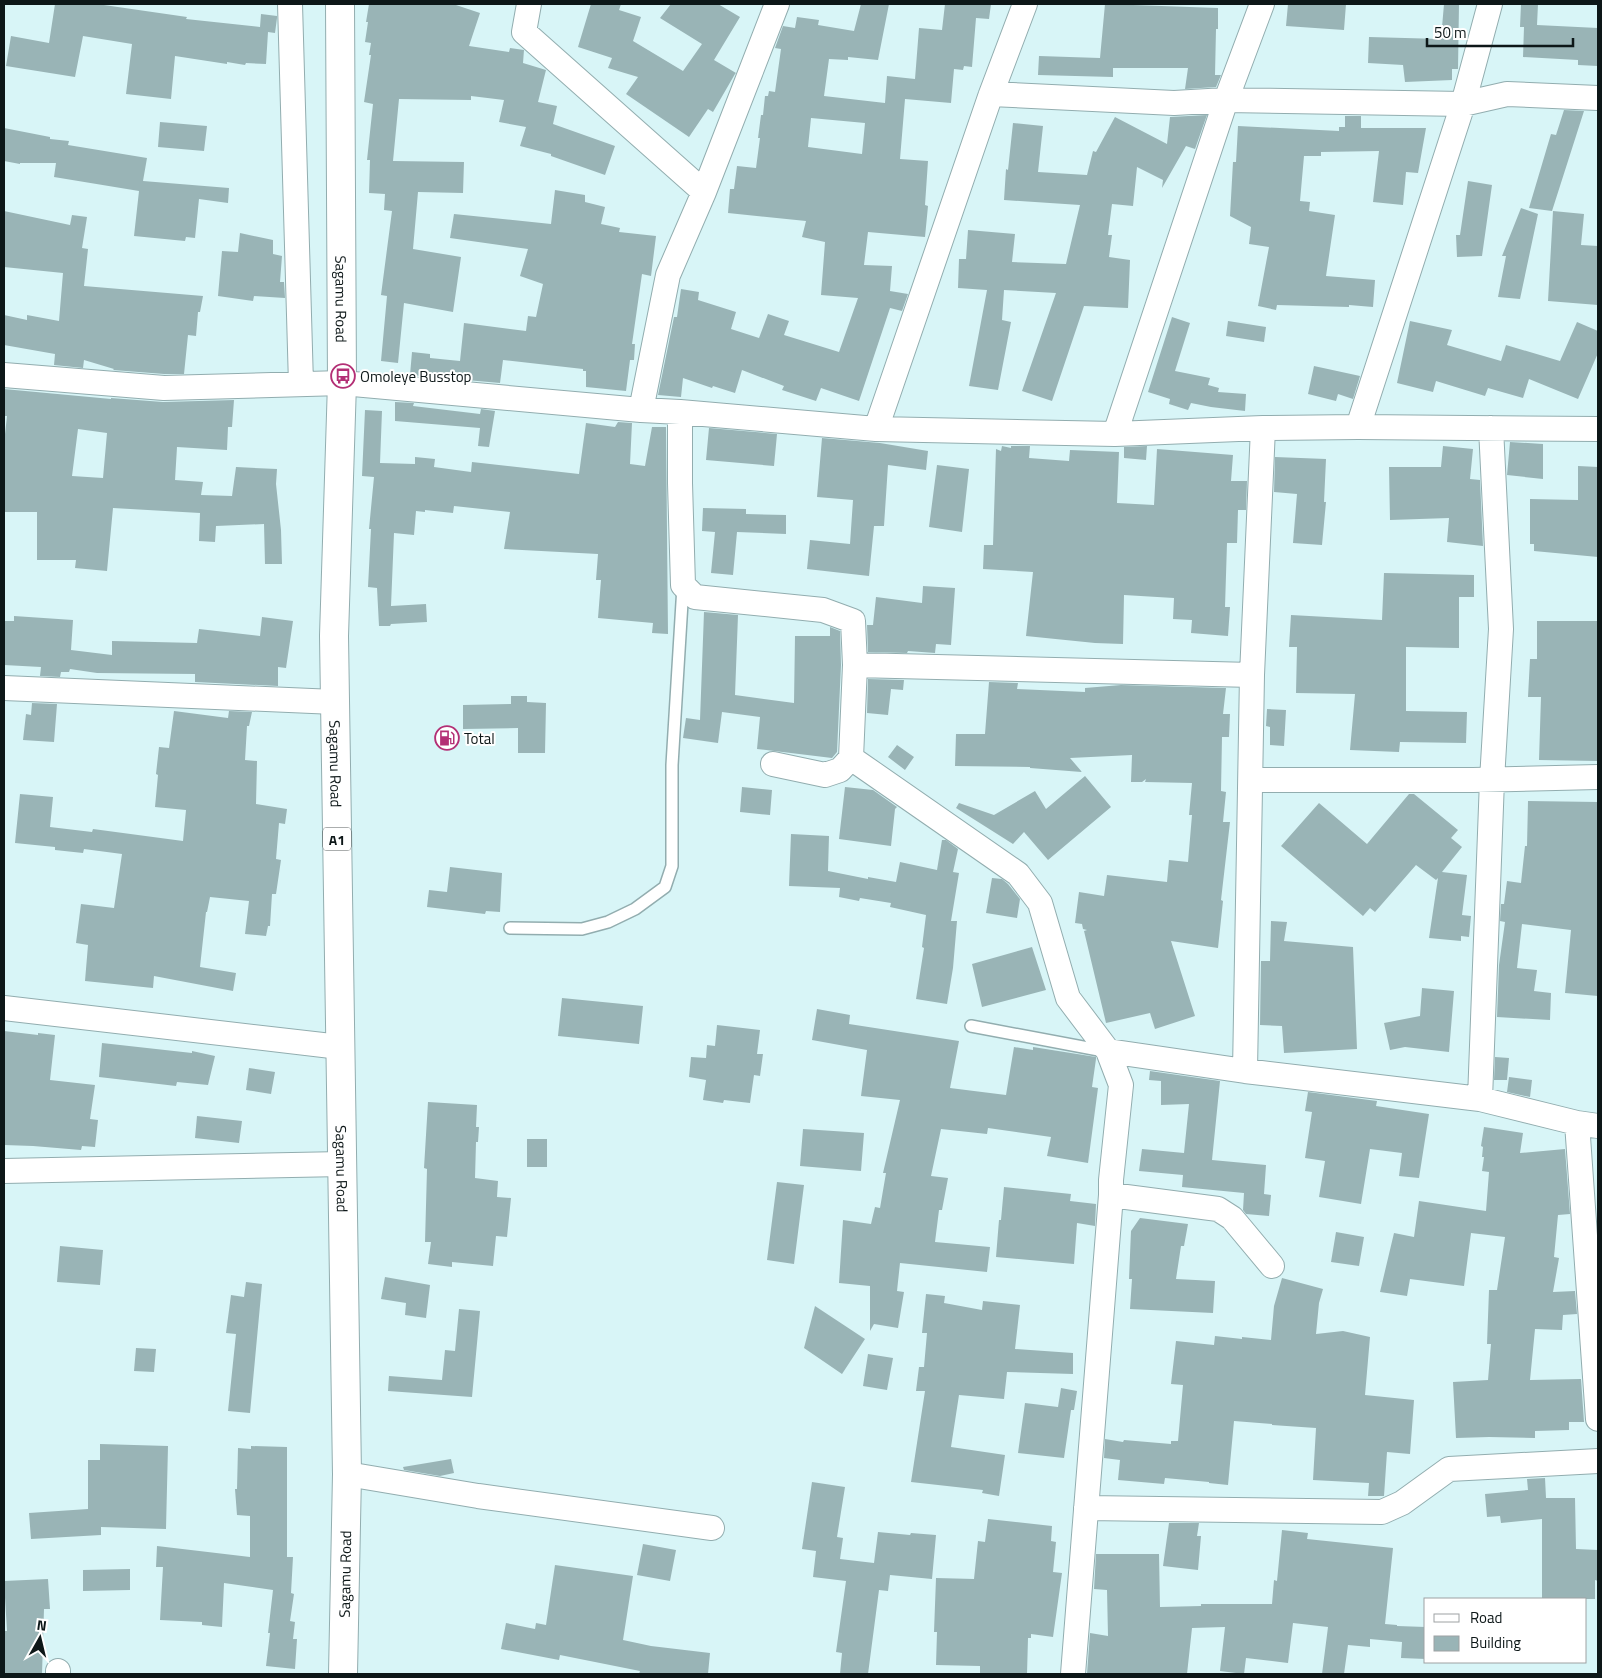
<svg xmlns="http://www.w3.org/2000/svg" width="1602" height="1678" viewBox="0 0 1602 1678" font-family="'Titillium Web',sans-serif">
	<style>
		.building { fill: #99b4b6; fill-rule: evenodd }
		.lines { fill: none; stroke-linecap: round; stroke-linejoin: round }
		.lane-casing { stroke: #92adaf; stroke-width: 14 }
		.street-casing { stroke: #92adaf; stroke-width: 26 }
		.highway-casing { stroke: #92adaf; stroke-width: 30 }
		.lane { stroke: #fff; stroke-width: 11 }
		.street { stroke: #fff; stroke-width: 24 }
		.highway { stroke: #fff; stroke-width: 28 }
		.labels { text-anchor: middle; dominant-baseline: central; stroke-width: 4; stroke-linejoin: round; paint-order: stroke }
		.shield { fill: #fff; stroke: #565d5d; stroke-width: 1 }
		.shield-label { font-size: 14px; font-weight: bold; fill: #0d1718 }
		.street-label { font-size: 15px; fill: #0d1718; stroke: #fff }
		.poi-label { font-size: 15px; fill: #0d1718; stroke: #fff; text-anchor: start }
	</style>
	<rect width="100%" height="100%" fill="#d8f5f7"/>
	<path class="building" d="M55,4h42l90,13 -1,2 74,8 1,-13 16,2v2l-2,15 -7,-1 -2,32 -20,-1 -1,2 -18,-3v2l-52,-8 -4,43 -45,-5 6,-50 -49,-8 -8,41 -69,-11 5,-30 38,7z
		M369,4h84l27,9 -11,33 40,6 1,-4 14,2 -1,13 23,7 -8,32 19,4 -4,18 62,22 -10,29 -54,-19v-2l-31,-8 6,-19 -27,-5 5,-22 -33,-4v4l-72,-1 -6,62 71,1 -1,31 -45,-1 -5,57 48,8 -8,55 -49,-9 -6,60 -17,-2 6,-65 -6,-1 11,-84 -8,-1 1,-16 -16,-1 1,-33h-3l6,-56 -9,-2 7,-47h-2l2,-12 -6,-1 3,-20h-2z
		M591,4h30l-2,6 22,7 -8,24 50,30 19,-27 -42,-26 11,-14h47l22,13 -26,43 22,13 -1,1 -22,38 -5,-3 -19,28 -63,-43 12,-17 -30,-9 4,-10 -34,-11z
		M861,4h28l-11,56 -30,-3v3l-19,-1 -5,37 61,7 2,-27 28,3 4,-51 23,2 3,-26h46l-2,15 -13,-1 -4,49 -8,-1 -1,4 -9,-1 -3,34 -46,-4 -5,60 28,2 -3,44 3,1 -3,31 -57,-5 -4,33 28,1 -2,25 18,3 -6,17 -12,-3 -31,93 -38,-13 -5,13 -34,-11 2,-4 -42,-16 -7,23 -22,-7 -1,2 -29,-10 -2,19 -23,-2 16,-78h3l4,-28 18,3 -1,8 38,12 -5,17 28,9 9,-24 21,7 -5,14 55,17 19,-54 -37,-3 4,-53 -23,-5 4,-16 -78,-8 2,-24h4l3,-23 19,2 4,-30h-2l3,-23h2l2,-19h3l1,-5 6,1 6,-43 -6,-1 8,-22 12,2 2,-11 22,3 -1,5 36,6zM811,118l54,5 -3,31 -54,-7z
		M1105,4l113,4v21h-2l-1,46h6l-5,12 -31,2 3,-21h-75v9l-75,-2 1,-19 61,2z
		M1288,4h58l-2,26 -58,-4z
		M1444,4h15l-1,65h-6v11l-47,2 -2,-17 -35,-2 1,-26 72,2z
		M1521,4h17l-1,21 61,3v38l-20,-1v-5l-55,-3 1,-30h-4z
		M1564,110l20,1 -32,100 -23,-3 22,-74 5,1z
		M1207,115l-12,34 -9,-3 -24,42 1,-8 -26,-13 -4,39 -21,-2 -4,31h4l-3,22 21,3 -2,48 -44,-2 -32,95 -30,-10 34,-98 -52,-3 -2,30 9,2 -13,68 -29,-4 18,-96 -29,-2 1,-29h7l2,-29 47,4 -3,28 54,2 14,-59 -76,-5 2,-31 2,1 5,-47 30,3 -5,46 49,3 6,-24 3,1 19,-35 52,27 3,-27z
		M1345,116h16v12h65l-8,45 -12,-1 -3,33 -30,-3 6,-51 -58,1v4h-17l-4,45 10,1 -1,9 26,4 -9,61 49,4 -2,27 -24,-2v2l-72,-2 -1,5 -18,-4 11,-59 -20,-3 2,-17 -21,-11 3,-54h3l2,-36 101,5v-4h6z
		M160,122l47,4 -3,25 -46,-4z
		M4,128l46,9v2l19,2 -1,4 79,13 -4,23 86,7 -1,15 -29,-4 -4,39 -9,-1 -1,4 -51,-5 5,-45 -85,-14 2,-14h-36v1l-16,-3z
		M1468,181l24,4 -10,71 -25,1 -1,-22h4z
		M555,190l30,5v7l20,5 -4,17 19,4 -1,4 37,4 -5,40 -9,-2 -10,70h3l-1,16h-4l-4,31 -40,-4v-16h-3v-2l-80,-9 -3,23 -90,-8 2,-23 18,2v4l30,3 4,-38 62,8 2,-15 8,1 7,-33 -23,-8 8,-27 -78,-11 4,-24 97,10z
		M1521,208l17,6 -18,85 -22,-2 8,-41h-4z
		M4,211l66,14 2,-10 15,2 -5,31 6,1 -4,37 119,10 -3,16h-2l-2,24 -8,-1 -4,39h-20l-51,-4 1,-1 -30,-9 -1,8 -29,-3 1,-11 -51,-9v-30l23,5v-5l32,6 4,-48 -59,-6z
		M1553,211l31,3 -3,31 17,1v59l-50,-4z
		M240,233l33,7v14l9,2 -2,26h4l1,16 -31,-2 -1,5 -35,-5 4,-45 16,1z
		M1172,317l18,6 -15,48 35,7 -2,7 11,3 -1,4 28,2 -1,17 -34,-4 -20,-4 -3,7 -19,-6 1,-5 -22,-7z
		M1228,321l38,6 -2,15 -38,-6z
		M1410,321l42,9 -5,15 54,16 5,-16 54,16 17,-39 21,9v22l-20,46 -49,-20 -6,19 -35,-10 -3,8 -49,-15 -3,11 -36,-9z
		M1314,366l46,10 -7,23 -15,-5 -2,7 -28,-7z
		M4,389l107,10v-1l52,4 71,-2 -2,27h-4l-1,23 -50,-3 -2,33 28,2 -2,13 31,1 4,-29 41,2 -1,15 5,46 1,34h-17l-1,-40 -48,2 -1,16 -16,-1 1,-28 -87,-5 -6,63 -32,-3 1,-8h-39v-48h-33v-69l3,-27h-3zM78,429l29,4 -4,45 -31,-2z
		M395,402l19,1 -1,3 67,8 1,-5 14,2 -6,36 -11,-1 2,-18 -85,-7z
		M365,410l17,1 -2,52 35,1v-7l20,2 -1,8 37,5 1,-10 107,12 7,-51 29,4 3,-5 14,1 -2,41 15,2 7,-39h14l2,207 -16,-1 1,-10 -55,-5 3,-38h-5l2,-26 -94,-5 6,-37 -56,-6 -1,7 -28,-3v2l-9,-1 -2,24 -20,-2 -3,73 35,-2 1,18 -36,2 -1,2h-11l-2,-38 -9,-1 3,-58h-2l5,-52 -12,-1z
		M709,428l68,6 -3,32 -68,-6z
		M822,438l58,5 48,8 -2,19 -38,-5 -4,61h-10l-5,50 -62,-7 3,-29 40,4 3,-44 -36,-3z
		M1510,442l33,2v35l-36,-4z
		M1002,446l9,2v-2h19l-1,12 40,3 1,-11 49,2 -2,51 37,2 3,-56 76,6 -2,26h16l-1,29h-8l-1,33h-10l-2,64h5l-2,29 -37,-3 1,-13 -19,-1 1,-21 -50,-3 -1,49 -28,-1 -69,-7 7,-64 -50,-3 1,-24h9l3,-96 5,2z
		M1147,446l-1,14 -22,-2v-11z
		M1443,446l30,3 -3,30 10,1 3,66 -36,-4 2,-24 -59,2 -1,-53h52z
		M1275,457l51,2 -2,43h2l-4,43 -29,-2 4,-49 -23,-2z
		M937,465l32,4 -7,63 -33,-5z
		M1578,466l20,1v90l-64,-6v-7h-4v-45l48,1z
		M703,508l43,1v5l40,1v19l-49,-2 -4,43 -22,-2 4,-41 -13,-1z
		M1384,573l90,2v22h-15v51l-53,-1v64l61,1 -1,31 -66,-1 -1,10 -49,-2 5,-56 -59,-1 1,-46h-8l2,-32 91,5z
		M923,586l32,2 -4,57 -15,-1 -1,9 -27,-2 -1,2 -39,-1 -1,-27h6l3,-28 46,6z
		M704,612l34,3 -3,80 59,8 1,-67h35v-9l10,4 1,34 -4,87 -5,6 -75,-9 3,-32 -38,-5 -4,31 -35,-5 3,-20 14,2z
		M14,616l59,4 -2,30 41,5v-14l85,2 2,-14 61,7 2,-19 31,4 -7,47 -8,-1v19l-83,-4v-8l-98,-1 -27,-4 -1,3h-8l-1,5 -20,-1 1,-9 -37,-2v-44h10z
		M1537,621h61v140l-59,-1 2,-63h-13l2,-38h7z
		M868,679l36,1 -1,10 -12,-1 -3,26 -21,-2z
		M989,682l29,1 -1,6 68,3v-4l36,-3 105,3 -3,26h7l-1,23h-7l-1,54 5,1 -3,30h7l-9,78 2,1 -5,47 -47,-7 24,75 -40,13 -5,-16 -44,10 -22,-92 3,-1 -4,-1 -1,-5 -7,-1 4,-31 25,4 3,-21 60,7 2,-22 19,2 4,-47h-3l3,-32 -47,-1 1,-3 -4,3h-11l1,-27 -62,3 12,14 -52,-4v-1l-75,-1 1,-32h29z
		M511,696h16v6l19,1 -1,50h-27v-25l-55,1v-24l48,-1z
		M32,703l25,1 -3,38 -31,-2 3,-26 5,1z
		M1267,709l19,1 -2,36 -14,-1v-18l-4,-1z
		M174,711l54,7 1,-7 23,1 -3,14h-2l-2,34 12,1 -1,43 31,5 -2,15 -6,-1 -3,36 5,1 -5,34h-4l-2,32h-2l-2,10 -21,-2 4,-33 -39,-4 -3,15h-1l-6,55 36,6 -3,18 -79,-15 -1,12 -68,-7 3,-36 -12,-2 5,-39 33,4 8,-54 -38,-5 -1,4 -28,-3v-3l-40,-4 5,-49 33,3 -3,30 42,5 1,-3 90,12 3,-31 -31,-3 3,-32 -2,-1 3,-27 10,1z
		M897,745l17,12 -9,13 -17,-13z
		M1085,776l26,31 -63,53 -24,-28 -11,12 -57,-36 3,-5 35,12 41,-24 11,18z
		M742,787l30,3 -2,25 -30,-3z
		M845,787l28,3 24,17 -2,2 -4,37 -52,-7z
		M1409,794h5l44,36 -7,8 11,9 -20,25 25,3 -5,40 9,1 -2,21 -8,-1v5l-32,-3 9,-60 -2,2 -20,-15 -41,47 -5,-4 -7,8 -82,-70 38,-43 48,41z
		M1528,801l70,1v194l-33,-3 6,-63 -49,-6 -5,44 20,2 -3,21 17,2 -1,27 -53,-3 2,-52 6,-43 -5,-1 1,-17h3l3,-23 14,2 4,-37h2z
		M791,834l38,2 -1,35 40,8v-2l28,5 4,-20 37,8 5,-30h4l12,9 -5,23 6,1 -8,48h6l-4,47 -6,36 -31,-5 8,-51 -2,-1 4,-32 -36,-8 1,-4 -31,-5 -1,3 -20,-4 1,-9 -51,-2z
		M450,867l52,6 -2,39 -14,-1 -1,3 -58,-7 2,-17 18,2z
		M992,878l10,1 6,5 12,15 -3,19 -31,-5z
		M1271,921l16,1 -3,19 69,6 4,102 -73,4 -2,-27 -22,-1 1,-64h9z
		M1032,947l14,43 -64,17 -10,-43z
		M1422,988l32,3 -5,61 -44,-5 -15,3 -6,-27 36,-7z
		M562,998l81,8 -4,38 -81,-8z
		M817,1009l33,6 -1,9 110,17 -9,47 56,7 8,-48 19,3v-3l63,10v2l-4,28 6,1 -10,75 -41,-7 4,-19 -63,-9 -1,6 -46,-5 -10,47 17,2 -6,32h-3l-4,32 55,5 -3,25 -87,-9 -3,28 7,1 -6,36 -24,-4 -4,7v-45l-31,-3 4,-63 28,4 4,-17 5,1 6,-35h-3l17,-73 -39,-4 6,-46 -55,-10z
		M717,1025l43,5 -3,24h6l-3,22 -6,-1 -4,28 -26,-3 -1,3 -20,-3 3,-20 -17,-3 2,-20 15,1 1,-13 8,1z
		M4,1031l34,4v-2l17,2 -5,45 45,5 -5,34 8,1 -3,27 -13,-1 -1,4 -48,-4 -29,-1z
		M102,1043l90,10v-2l23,5 -7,29 -31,-3 -1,4 -77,-9z
		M1495,1057l14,1 -2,22h-13z
		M249,1068l26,4 -4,22 -25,-4z
		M1150,1071l70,10 -8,79 54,5 -2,29 7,1 -2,21 -23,-2 -3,-4 1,-17 -62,-6 1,-12 -44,-4 3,-22 42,4 5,-49 -28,1v-24l-12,-1z
		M1509,1077l23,3 -2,17 -23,-5z
		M1308,1092l69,9 -1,5 53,8 -10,64 -20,-2 3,-23 -32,-4 -9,55 -42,-7 6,-36 -20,-3 7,-46 -7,-1z
		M428,1102l49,3 -1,22h3l-1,15h-2l-1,36 23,3 -1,16 14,1 -4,39 -11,-1 -3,30 -41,-4v5l-24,-3 3,-22h-6l2,-73 -3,-1z
		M197,1116l45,5 -3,22 -44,-5z
		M1484,1127l39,6 -3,20 45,-4 5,65 -12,1 -4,42 5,1 -6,34 22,-1 2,23 -14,1 -1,15 -27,-1 -5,51 51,-1 3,43h-15v8l-34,1v7l-46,-1 -33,1 -3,-56 35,-2 3,-36h-4l2,-54h8l8,-53 -34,-4 -7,53 -54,-7 -3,17 -27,-4 14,-59 20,4 5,-36 67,10 3,-39 -7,-1 2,-14h-2l1,-10 -2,-1z
		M803,1129l61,4 -3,38 -61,-5z
		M527,1139h20v28h-20z
		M777,1182l27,3 -10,79 -27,-4z
		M1004,1187l67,7 -1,7 26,3 -1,22 -18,-3 -3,41 -78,-7 3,-37h2z
		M1140,1218l48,6 -4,22h-3l-5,33 39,2 -2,32 -83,-4 2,-30h-3l2,-48z
		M1336,1232l28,5 -5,29 -28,-4z
		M60,1246l43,4 -3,35 -43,-3z
		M385,1277l45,8 -4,33 -21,-3 1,-12 -25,-4z
		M1282,1278l41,11 -4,14 -3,31 27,-3 27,6 -5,58 49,5 -4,54 -23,-2 -3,44h-16l1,-13 -56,-3 3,-52 -44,-3v-1l-38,-3 -6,64 -19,-2v-1l-44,-4 -1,6 -46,-4 2,-20 -16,-2 1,-19 18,3 1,-2 47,4v-3h7l5,-56 -12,-1 5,-43 38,4 1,-9 27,3v-2l29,3 3,-34z
		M246,1282l16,2 -12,129 -22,-2 8,-77 -10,-1 5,-38 13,2z
		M926,1294l19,2 -1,7 38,7 1,-9 37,4 -5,44 58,4v21l-66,-2 -3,27 -45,-4 -8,52 54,8 -6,41 -17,-3 1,-3 -72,-8 14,-91h-9l3,-24h5l3,-34h-5z
		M815,1306l50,33 -23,35 -38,-26z
		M459,1309l21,2 -8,86 -84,-6 1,-15 53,4 3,-30 10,1z
		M136,1348l20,1 -2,23 -20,-1z
		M868,1354l25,4 -6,32 -24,-4z
		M1061,1388l16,3 -3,19h-3l-7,48 -46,-5 7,-50 33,4z
		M100,1444l68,2 -2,83 -65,-2v8l-70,4 -2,-26 59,-4v-49h12z
		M251,1446l36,1v110h6l-2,36 3,1 -4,27 5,1 -2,17h4l-2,30 -29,-3 4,-33h-2l5,-43 -49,-7 -2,44 -20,-2v-3l-42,-2 3,-53h-7l1,-21 93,11v-41l-13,-1 -2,-26h2l1,-41 13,1z
		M451,1459l3,14 -14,3 -36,-6 -1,-3z
		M1545,1478l1,20h29l1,51 22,1v31l-3,-1v19h-53v-80l-41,4 -1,-7 -13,1 -2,-23 43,-4 -1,-11z
		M812,1482l33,5 -8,50 6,1 -3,21 34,4 4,-31 32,3 1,-2 25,2 -4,44 -42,-4 -2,16 -9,-1 -11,84h-28l2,-21 -6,-1 10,-71 -33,-4 3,-26 -14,-2z
		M988,1519l64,7 -1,15 5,1 -3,30 9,1 -9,64 -22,-3v4h-3l-1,36h-47v-8l-44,-1 1,-33h-3l2,-54 38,1 4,-38 7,1z
		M1169,1523h30l-2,13h4l-3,34 -35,-4z
		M1282,1530l26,3 -1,6 86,9 -8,76 12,1v1l29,1v32l-25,-1 1,-16 -32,-3v8l-22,-2 -4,29h-22l6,-47 -35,-4 -5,40 -42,-5 -2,16 -24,-3 5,-44 -33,1 -5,46h-100l3,-41 18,3 -1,-46 -13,-1 2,-35h63l1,53 41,-1v-2h71l2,-24 3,1z
		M643,1544l33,6 -6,31 -33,-6z
		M555,1565l78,11 -10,64 28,6 59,7 -2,21h-69l1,-3 -80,-16 -1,5 -58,-11 5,-26 29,6 1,-6 10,2z
		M130,1569v21l-47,1v-21z
		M48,1579l2,30h-6l-2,65h-38v-43h3l-3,-50z"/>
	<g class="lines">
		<g class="lane-casing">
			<path id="lane" d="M510,928l72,1 26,-7 27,-13 30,-22 7,-21v-101l11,-179
				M971,1026l133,25"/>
		</g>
		<g class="street-casing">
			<path id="street" d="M290,4l11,380
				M529,4l-5,28 180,160
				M991,94l183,9 52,-3 237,4 44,-10 91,4
				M4,375l160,13 178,-5 299,27 39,2 196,17 239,5 148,-6 95,-1 240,2
				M641,410l27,-135 36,-83 73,-188
				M680,412v71l3,102 12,12 128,13 30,11 2,44 -4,93 -11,12 -15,5 -52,-11
				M1358,427l105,-323 27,-100
				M876,429l115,-335 34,-90
				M1115,434l111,-334 36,-96
				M855,665l397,10
				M4,688l331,14
				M851,758l167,116 22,29 28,95 40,53 13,34 -10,95v15l-38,479
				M1251,780h222l125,-3
				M4,1008l336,39
				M1108,1051l137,20 235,28 97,24 21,3
				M1245,1071l7,-396 11,-247
				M1480,1099l12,-319 9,-151 -10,-201
				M1577,1123l21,296
				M4,1171l339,-7
				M1111,1195l107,14 14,9 40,48
				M347,1474l131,22 234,32
				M1086,1508l296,4 20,-9 47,-34 149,-8
				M58,1674v-3"/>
		</g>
		<g class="highway-casing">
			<g id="highway">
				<path id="s1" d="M340,4l2,379 -8,253 13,838 -4,200"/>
			</g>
		</g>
		<use href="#lane" class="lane"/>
		<use href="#street" class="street"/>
		<use href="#highway" class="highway"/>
	</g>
	<defs>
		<g id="bus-ring" transform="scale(1.25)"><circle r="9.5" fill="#fff" stroke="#b32f75" stroke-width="1.5"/><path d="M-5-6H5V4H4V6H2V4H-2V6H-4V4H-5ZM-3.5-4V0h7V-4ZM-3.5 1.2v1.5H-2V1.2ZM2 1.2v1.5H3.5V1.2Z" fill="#b32f75"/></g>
		<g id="fuel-ring" transform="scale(1.25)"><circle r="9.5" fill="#fff" stroke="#b32f75" stroke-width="1.5"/><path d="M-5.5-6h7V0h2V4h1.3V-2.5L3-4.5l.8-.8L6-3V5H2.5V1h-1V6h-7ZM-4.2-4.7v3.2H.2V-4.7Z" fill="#b32f75"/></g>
	</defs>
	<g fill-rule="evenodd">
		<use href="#bus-ring" x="343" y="376"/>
		<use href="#fuel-ring" x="447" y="738"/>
	</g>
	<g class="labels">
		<rect class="shield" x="323" y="827.5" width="28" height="23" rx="4"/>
		<g class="shield-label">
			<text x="337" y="839">A1</text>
		</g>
		<g class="street-label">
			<text stroke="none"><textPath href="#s1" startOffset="295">Sagamu Road</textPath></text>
			<text stroke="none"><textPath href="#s1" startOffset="760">Sagamu Road</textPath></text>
			<text stroke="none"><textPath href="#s1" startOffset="1165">Sagamu Road</textPath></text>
			<text transform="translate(345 1574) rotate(-89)">Sagamu Road</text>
		</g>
		<g class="poi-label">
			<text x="360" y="376">Omoleye Busstop</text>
			<text x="464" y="738">Total</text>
		</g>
	</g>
	<rect width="1602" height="1678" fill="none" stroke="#0d1718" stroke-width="10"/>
	<rect x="1424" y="1598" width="162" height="65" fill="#ffffff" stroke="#9ea2a3"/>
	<rect x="1434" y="1614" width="25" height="8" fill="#ffffff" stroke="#9ea2a3"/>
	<text x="1470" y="1623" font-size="15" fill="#0d1718">Road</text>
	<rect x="1434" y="1636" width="25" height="15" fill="#99b4b6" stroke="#9ea2a3"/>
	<text x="1470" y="1648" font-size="15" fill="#0d1718">Building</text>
	<g transform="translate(40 1638) rotate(8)" stroke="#ffffff" stroke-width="4" paint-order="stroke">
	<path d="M0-4L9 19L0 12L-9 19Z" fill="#0d1718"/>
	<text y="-8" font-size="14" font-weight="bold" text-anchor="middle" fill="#0d1718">N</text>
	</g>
	<path d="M1427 38v8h146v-8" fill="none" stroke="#0d1718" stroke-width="2.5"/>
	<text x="1434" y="38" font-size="15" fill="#0d1718" stroke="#ffffff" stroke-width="4" paint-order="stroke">50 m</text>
</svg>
